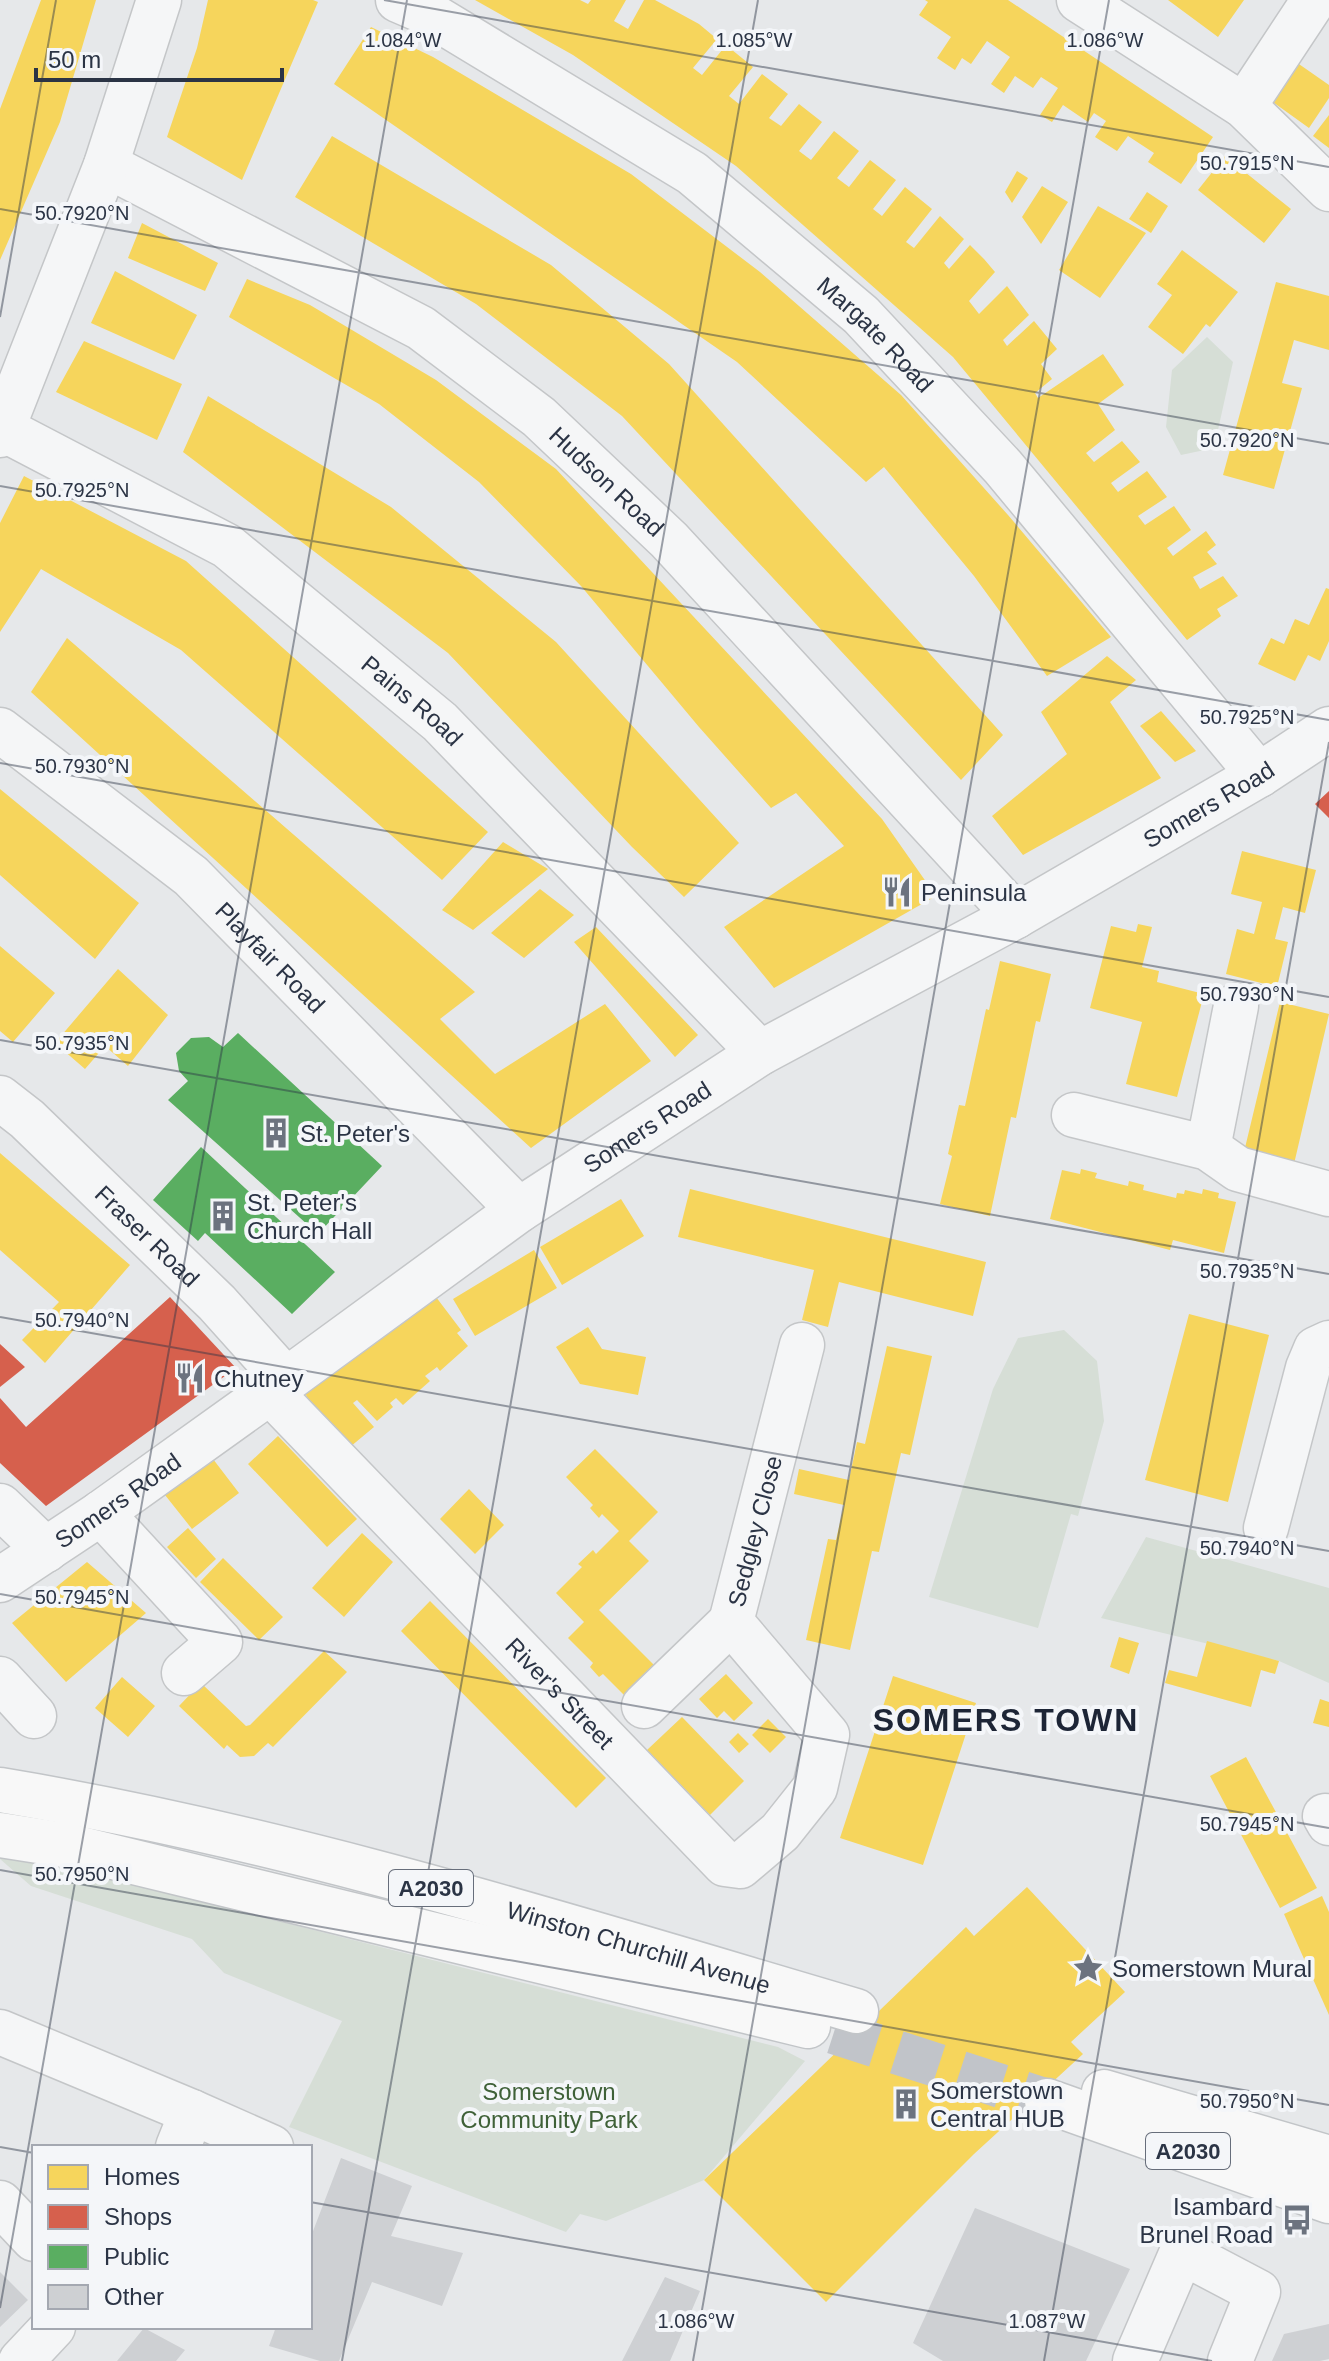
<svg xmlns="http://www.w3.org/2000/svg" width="1329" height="2361" viewBox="0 0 1329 2361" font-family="Helvetica,sans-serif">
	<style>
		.green { fill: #d6ded6 }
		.homes { fill: #f6d55c }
		.shops { fill: #d6604d }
		.public { fill: #5aae61 }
		.building { fill: #ced0d3 }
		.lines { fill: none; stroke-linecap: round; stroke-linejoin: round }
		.major-tunnel { stroke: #c1c4c9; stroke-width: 44; stroke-dasharray: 44 22; stroke-linecap: butt }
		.minor-casing { stroke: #c4c6c8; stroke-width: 47 }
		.major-casing { stroke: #c2c5c8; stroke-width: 47 }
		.minor { stroke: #f5f6f7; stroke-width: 44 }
		.major { stroke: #f8f8f8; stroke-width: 44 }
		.ticks { fill: none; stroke: #2b3445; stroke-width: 2; stroke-opacity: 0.45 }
		.labels { text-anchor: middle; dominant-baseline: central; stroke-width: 8; stroke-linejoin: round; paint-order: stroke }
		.shield { fill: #f4f6f9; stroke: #676e7b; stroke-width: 2 }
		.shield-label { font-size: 22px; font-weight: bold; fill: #2b3445 }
		.street-label { font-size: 24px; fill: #2b3445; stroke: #f4f6f9 }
		.poi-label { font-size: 24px; fill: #2b3445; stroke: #f4f6f9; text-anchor: start }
		.park-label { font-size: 24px; fill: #3f6138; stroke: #f4f6f9 }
		.district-label { font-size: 32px; font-weight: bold; letter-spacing: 2px; fill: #1d2536; stroke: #f4f6f9 }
		.ticks-label { font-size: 20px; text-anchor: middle; fill: #2b3445; stroke: #f4f6f9; stroke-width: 8; stroke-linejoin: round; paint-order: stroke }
	</style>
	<rect width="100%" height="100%" fill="#e6e8ea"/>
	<path class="green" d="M1207,337l26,25 -19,86 -33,7 -15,-28 6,-57z
		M1064,1330l33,31 7,60 -26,95 -7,-2 -33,114 -109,-31 64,-208 25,-51z
		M1146,1537l183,51v95l-50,-22 -178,-43z
		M0,1851l778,196 27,14 -101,119 -98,41 -26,-7 -14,18 -277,-105 53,-106 -118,-48 -32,-34 -161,-53 -31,-27z"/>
	<path class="homes" d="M41,0h55l-36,122 -60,138v-151z
		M208,0h105l5,2 -76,178 -75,-43 30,-89z
		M475,0h105l8,4 3,-4h35l-12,21 14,8 16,-29h11l44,24 18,15 -24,29 9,7 24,-30 27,22 -24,29 10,8 23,-30 26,20 -19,24 12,8 18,-22 23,18 -23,29 12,9 23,-29 25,20 -22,27 12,9 21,-27 26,20 -23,29 9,7 23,-29 27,22 -26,33 8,6 26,-32 24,23 -20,24 5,6 21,-24 14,14 11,13 -26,29 10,13 28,-28 22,29 -26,25 4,6 27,-25 23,28 -16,15 11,15 -17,14 3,5 65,-44 21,31 -26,19 17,26 -29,23 8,9 28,-21 18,21 -29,21 7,9 29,-21 20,26 -29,19 7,9 29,-19 17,24 -24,18 6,8 33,-25 10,14 -9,7 10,12 -24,13 7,12 23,-13 15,20 -21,13 4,7 -34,24 -234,-283 -217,-191 -163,-111z
		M925,0h83l205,137 -32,47 -33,-22 6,-9 -26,-17 -11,15 -22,-14 11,-16 -12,-8 -6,9 -25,-17 -11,17 -12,-7 18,-27 -17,-11 -8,11 -18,-12 -11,17 -13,-9 19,-27 -23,-16 -16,23 -9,-6 -7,12 -18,-12 14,-21 -32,-22 9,-13z
		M1168,0h76l-26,37z
		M371,27l62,30 198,117 129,98 141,123 107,120 103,122 -64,39 -73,-100 -90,-109 -18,15 -129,-120 -403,-278z
		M1296,62l33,23v13l-20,30 -39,-28z
		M1329,115v33l-16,-12z
		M332,136l219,129 118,99 334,371 -42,45 -339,-364 -146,-112 -181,-107z
		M1225,156l66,53 -27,34 -66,-53z
		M1017,171l11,7 -16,25 -7,-11z
		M1042,186l26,16 -27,42 -19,-27z
		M1147,192l21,14 -17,27 -22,-14z
		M1098,206l48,27 -46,65 -41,-28z
		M142,223l76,40 -13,28 -77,-33z
		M1182,250l56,42 -28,35 -4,-3 -23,30 -35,-27 24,-32 -15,-11z
		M115,271l82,44 -23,45 -83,-37z
		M247,279l63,26 126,75 120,89 326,350 54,77 -162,92 -50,-61 120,-81 -48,-53 -25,15 -72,-81 -118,-141 -102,-104 -100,-78 -150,-87z
		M1276,282l53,14v54l-35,-10 -12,43 20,5 -28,101 -51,-14z
		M84,341l98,43 -25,56 -101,-48z
		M208,396l183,111 165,135 183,201 -55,54 -52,-50 -184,-194 -265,-201z
		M24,476l162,85 302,271 -46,48 -261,-230 -140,-81 -41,63v-109z
		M1326,588l3,1v52l-9,20 -12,-6 -13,26 -37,-17 13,-26 13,6 11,-25 14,6z
		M67,638l408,354 -35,27 55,55 110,-70 46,57 -120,87 -500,-456z
		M1107,656l29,24 -26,22 51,76 -138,77 -31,-39 75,-62 -26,-42z
		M1161,711l35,40 -21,11 -35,-36z
		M0,789l139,114 -44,56 -95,-84z
		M503,842l45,27 -75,61 -31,-20z
		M1242,851l74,19 -11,43 -22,-6 -8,32 13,3 -11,45 -51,-13 11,-45 17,5 8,-32 -31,-8z
		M540,889l34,26 -50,43 -33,-25z
		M1138,924l14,3 -10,40 17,4 -2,11 47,12 -27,103 -51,-13 16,-62 -52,-14 21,-82 25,6z
		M596,927l102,108 -23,22 -101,-115z
		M0,946l55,47 -42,49 -13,-11z
		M1000,961l51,13 -11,48 -4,-1 -20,97 -5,-1 -21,99 -50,-12 12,-48 -4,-2 11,-49 6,1 21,-97 3,1z
		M118,969l50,46 -40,51 -23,-20 -20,23 -30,-26z
		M1280,1002l49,12 -35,150 -50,-12z
		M0,1153l130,112 -85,98 -23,-23 37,-38 -59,-52z
		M1081,1169l16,4 -2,5 33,8 1,-5 15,4 -1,5 33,8 1,-5 7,1 1,-4 17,4 1,-5 16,4 -1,5 18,4 -12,51 -51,-13 -3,10 -120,-31 12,-49 18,4z
		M690,1189l296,73 -13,54 -134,-34 -11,45 -26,-7 12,-50 -136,-33z
		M621,1199l23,37 -82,49 -22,-38z
		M534,1250l23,38 -82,48 -22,-37z
		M436,1297l25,33 -4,3 11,13 -28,25 -3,-4 -12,9 5,5 -27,24 -7,-7 -6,5 3,4 -16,14 -20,-21 -4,3 21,24 -24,20 -43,-47 -2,-12 50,-33 1,2z
		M1189,1314l80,21 -41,167 -83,-22z
		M588,1327l14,22 44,8 -8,38 -58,-11 -24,-37z
		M887,1346l45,10 -22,99 -9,-2 -22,99 -7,-1 -22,99 -44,-10 22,-101 8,1 8,-35 -50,-11 5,-25 50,11 8,-38 8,2z
		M278,1436l79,83 -30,28 -79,-83z
		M595,1449l63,63 -29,29 20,20 -50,49 61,61 -30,30 -27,-27 -4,3 -9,-10 3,-4 -25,-25 16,-16 -28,-29 26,-26 -4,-3 15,-14 3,4 23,-23 -17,-17 -3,4 -9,-10 3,-3 -27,-28z
		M213,1459l26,34 -47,36 -27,-34z
		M469,1489l35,36 -29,29 -35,-35z
		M188,1528l28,31 -20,19 -29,-31z
		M362,1533l31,29 -49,55 -32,-29z
		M223,1558l60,59 -24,23 -59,-58z
		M87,1562l59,51 -80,69 -54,-59z
		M430,1601l176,177 -30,30 -175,-177z
		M1119,1637l20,6 -10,31 -19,-7z
		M1207,1641l72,20 -4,13 -14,-4 -10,37 -86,-24 4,-13 28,7z
		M324,1651l23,21 -74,75 -5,-4 -14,13 -14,1 -13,-12 -3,4 -45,-43 22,-23 45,43 4,-1z
		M726,1674l27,29 -19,18 -10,-10 -7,7 -18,-19z
		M893,1676l83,27 -53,162 -83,-27z
		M122,1677l33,29 -27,31 -33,-29z
		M1320,1699l9,3v25l-16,-4z
		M682,1717l62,64 -34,34 -63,-65z
		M768,1719l18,18 -16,16 -18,-18z
		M738,1733l11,11 -10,9 -10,-11z
		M1246,1757l71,131 -37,20 -70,-132z
		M1027,1887l98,105 -54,50 12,12 -109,100 -148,148 -122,-122 262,-253 8,9z
		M1322,1896l7,16v103l-45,-101z"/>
	<path class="shops" d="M1329,791v27l-14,-14z
		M170,1297l66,71 -190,138 -46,-43v-65l26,29z
		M0,1344l25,23 -25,20z"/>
	<path class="public" d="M238,1033l144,133 -64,68 -150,-134 20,-19 -9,-10 -3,-18 15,-15 18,-1 14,10z
		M201,1147l134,125 -43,42 -87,-81 -7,8 -45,-41z"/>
	<path class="building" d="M341,2158l71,28 -21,50 72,17 -21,53 -70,-24 -33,79h-19l-51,-15 7,-19h34v-88z
		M975,2208l155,61 -44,92h-143l-30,-18z
		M0,2272l28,28 -28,27z
		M665,2277l35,14 -30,70h-48z
		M1329,2324v35l-9,2h-48l12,-27z
		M144,2328l41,22 -9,11h-59z"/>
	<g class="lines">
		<path class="major-tunnel" d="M834,2032l213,69"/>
		<g class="minor-casing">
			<g id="minor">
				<path id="s1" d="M398,0l28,12 266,161 169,142 142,152 256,308"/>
				<path d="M1079,0l165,106 85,83"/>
				<path d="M1244,106l70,-106"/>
				<path id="s2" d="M106,165l315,163 118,89 130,123 347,376"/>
				<path id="s3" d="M3,429l224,117 213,176 320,331"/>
				<path d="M0,435l106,-270 53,-165"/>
				<path id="s4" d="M0,730l191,146 328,334"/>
				<path id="s5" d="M0,1098l27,21 190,184 69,77"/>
				<path d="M1074,1115l134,33 30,21 91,25"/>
				<path d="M1208,1148l28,-142"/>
				<path id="s6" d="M270,1392l455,472 15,2 40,-34 35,-44 12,-53 -96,-113 71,-277"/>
				<path d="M0,1506l46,44"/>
				<path d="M101,1513l119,129 -36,31"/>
				<path d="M1266,1528l42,-160 8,-19 13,-6"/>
				<path id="s7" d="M0,1580l101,-67 169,-121 249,-182 241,-157 256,-137 243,-141 70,-46"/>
				<path d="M0,1679l34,37"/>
				<path d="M644,1706l87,-84"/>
				<path d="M1325,1816l4,7"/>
				<path d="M0,2032l192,80"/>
				<path d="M178,2147l14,-35 79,35"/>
				<path d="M0,2203l34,36"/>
				<path d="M21,2361l32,-34"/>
				<path d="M1135,2361l47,-109 76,40 -28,69"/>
			</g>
		</g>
		<g class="major-casing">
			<g id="major">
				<path id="s8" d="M0,1790c290,48 574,138 856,221"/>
				<path d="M0,1835l64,10 744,181"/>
				<path d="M1104,2092l225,66"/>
				<path d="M1047,2101l282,100"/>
			</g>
		</g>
		<use href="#minor" class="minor"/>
		<use href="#major" class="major"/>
	</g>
	<path class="ticks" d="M384,0l945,167M0,209l1329,235M0,317l56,-317M0,486l1329,234M0,763l1329,234M0,1040l1329,234M0,1317l1329,234M0,1594l1329,234M0,1870l1329,235M0,2147l34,6M310,2202l902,159M0,2308l407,-2308M342,2361l416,-2361M693,2361l416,-2361M1044,2361l285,-1619"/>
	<defs>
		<g id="restaurant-bare" transform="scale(2.4)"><path d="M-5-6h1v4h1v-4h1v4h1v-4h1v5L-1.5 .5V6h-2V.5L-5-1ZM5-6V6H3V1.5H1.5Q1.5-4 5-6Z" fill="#6c737f" stroke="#f4f6f9" stroke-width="2.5" paint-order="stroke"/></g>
		<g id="building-bare" transform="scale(2.4)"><path d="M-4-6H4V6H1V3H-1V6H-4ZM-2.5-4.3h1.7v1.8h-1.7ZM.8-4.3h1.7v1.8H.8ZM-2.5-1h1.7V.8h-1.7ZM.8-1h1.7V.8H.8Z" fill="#6c737f" stroke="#f4f6f9" stroke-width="2.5" paint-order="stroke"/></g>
		<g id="sight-bare" transform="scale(2.4)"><path d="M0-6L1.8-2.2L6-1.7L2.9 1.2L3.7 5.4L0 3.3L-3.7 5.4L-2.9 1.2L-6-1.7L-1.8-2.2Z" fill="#6c737f" stroke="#f4f6f9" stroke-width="2.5" paint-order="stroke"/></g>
		<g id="bus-bare" transform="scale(2.4)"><path d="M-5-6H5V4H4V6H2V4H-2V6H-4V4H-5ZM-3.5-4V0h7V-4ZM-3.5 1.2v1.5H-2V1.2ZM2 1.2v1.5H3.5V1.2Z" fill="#6c737f" stroke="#f4f6f9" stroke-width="2.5" paint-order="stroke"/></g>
	</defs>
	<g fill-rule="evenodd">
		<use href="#restaurant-bare" x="897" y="892"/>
		<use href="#building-bare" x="276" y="1133"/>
		<use href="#building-bare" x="223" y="1216"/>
		<use href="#restaurant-bare" x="190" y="1378"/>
		<use href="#sight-bare" x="1088" y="1968"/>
		<use href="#building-bare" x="906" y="2104"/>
		<use href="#bus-bare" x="1297" y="2220"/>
	</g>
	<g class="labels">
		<g class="shield">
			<rect x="389" y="1870" width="84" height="36" rx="6"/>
			<rect x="1146" y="2133" width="84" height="36" rx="6"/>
		</g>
		<g class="shield-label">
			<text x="431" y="1888">A2030</text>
			<text x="1188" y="2151">A2030</text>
		</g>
		<g class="street-label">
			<text stroke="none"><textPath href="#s1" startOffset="586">Margate Road</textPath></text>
			<text stroke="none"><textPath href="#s2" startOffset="596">Hudson Road</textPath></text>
			<text stroke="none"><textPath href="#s3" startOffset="494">Pains Road</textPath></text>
			<text stroke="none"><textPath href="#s7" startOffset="1438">Somers Road</textPath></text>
			<text stroke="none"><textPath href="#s4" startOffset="354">Playfair Road</textPath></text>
			<text stroke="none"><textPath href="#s7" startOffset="790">Somers Road</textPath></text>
			<text stroke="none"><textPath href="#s5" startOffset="202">Fraser Road</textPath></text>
			<text stroke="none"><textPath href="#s7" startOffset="142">Somers Road</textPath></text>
			<text stroke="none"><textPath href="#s6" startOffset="1076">Sedgley Close</textPath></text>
			<text stroke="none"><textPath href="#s6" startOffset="418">River's Street</textPath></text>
			<text stroke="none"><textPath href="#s8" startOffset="658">Winston Churchill Avenue</textPath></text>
		</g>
		<g class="poi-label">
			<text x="921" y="892">Peninsula</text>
			<text x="300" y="1133">St. Peter's</text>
			<text x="247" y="1202">St. Peter's<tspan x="247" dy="28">Church Hall</tspan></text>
			<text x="214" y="1378">Chutney</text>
			<text x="1112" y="1968">Somerstown Mural</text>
			<text x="930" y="2090">Somerstown<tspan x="930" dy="28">Central HUB</tspan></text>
			<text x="1273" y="2206" text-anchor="end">Isambard<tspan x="1273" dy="28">Brunel Road</tspan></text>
		</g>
		<g class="park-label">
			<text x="549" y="2091">Somerstown<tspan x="549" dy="28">Community Park</tspan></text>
		</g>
		<g class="district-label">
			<text x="1006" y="1720">SOMERS TOWN</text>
		</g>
	</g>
	<g class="ticks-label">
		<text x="754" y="47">1.085°W</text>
		<text x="1105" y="47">1.086°W</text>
		<text x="403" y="47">1.084°W</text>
		<text x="1247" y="170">50.7915°N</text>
		<text x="82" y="220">50.7920°N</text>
		<text x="1247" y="447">50.7920°N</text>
		<text x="82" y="497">50.7925°N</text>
		<text x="1247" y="724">50.7925°N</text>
		<text x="82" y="773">50.7930°N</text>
		<text x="1247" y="1001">50.7930°N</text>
		<text x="82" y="1050">50.7935°N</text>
		<text x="1247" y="1278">50.7935°N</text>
		<text x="82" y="1327">50.7940°N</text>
		<text x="1247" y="1555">50.7940°N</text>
		<text x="82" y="1604">50.7945°N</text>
		<text x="1247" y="1831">50.7945°N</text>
		<text x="82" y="1881">50.7950°N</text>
		<text x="1247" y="2108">50.7950°N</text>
		<text x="696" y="2328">1.086°W</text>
		<text x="1047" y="2328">1.087°W</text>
	</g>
	<rect x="32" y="2145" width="280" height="184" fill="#f4f6f9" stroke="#a4a8b1" stroke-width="2"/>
	<rect x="48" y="2165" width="40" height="24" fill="#f6d55c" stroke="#a4a8b1" stroke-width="2"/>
	<text x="104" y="2185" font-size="24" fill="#2b3445">Homes</text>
	<rect x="48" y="2205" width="40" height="24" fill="#d6604d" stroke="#a4a8b1" stroke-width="2"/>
	<text x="104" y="2225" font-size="24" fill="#2b3445">Shops</text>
	<rect x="48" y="2245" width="40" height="24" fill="#5aae61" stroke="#a4a8b1" stroke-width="2"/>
	<text x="104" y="2265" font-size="24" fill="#2b3445">Public</text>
	<rect x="48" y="2285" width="40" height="24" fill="#ced0d3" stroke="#a4a8b1" stroke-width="2"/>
	<text x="104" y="2305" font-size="24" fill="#2b3445">Other</text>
	<path d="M36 68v12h246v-12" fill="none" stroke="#2b3445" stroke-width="4"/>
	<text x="48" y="68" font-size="24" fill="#2b3445" stroke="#f4f6f9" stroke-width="6" paint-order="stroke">50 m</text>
</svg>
